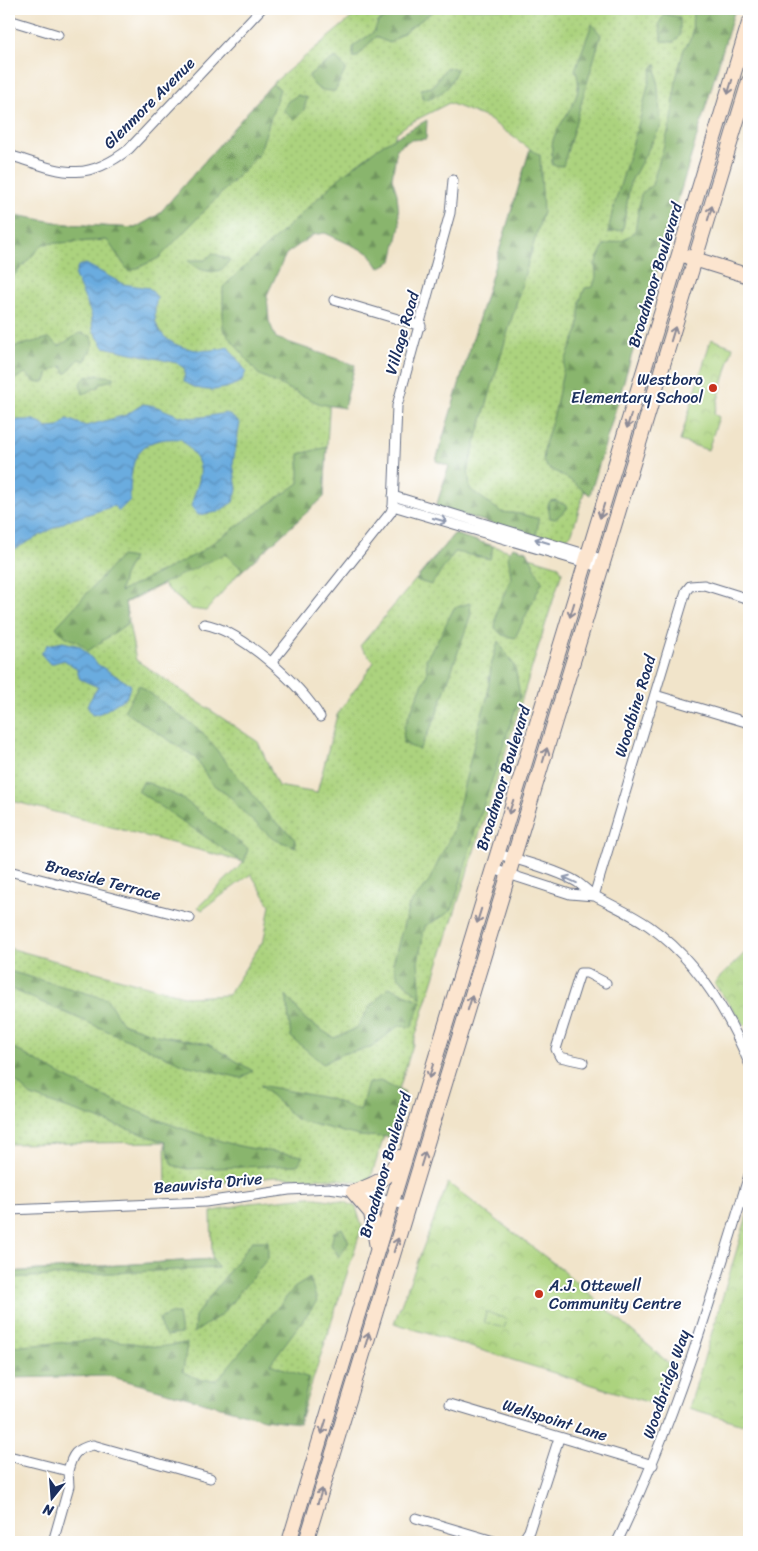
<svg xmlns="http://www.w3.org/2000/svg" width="758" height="1551" viewBox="0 0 758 1551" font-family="Sriracha,sans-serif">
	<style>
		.grass { fill: url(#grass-dots); stroke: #64816e }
		.forest { fill: url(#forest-firs); stroke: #527266 }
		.park { fill: url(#park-crowns); stroke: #64816e }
		.garden { fill: #acd37e; stroke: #64816e }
		.water { fill: url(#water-waves); stroke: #436e9e }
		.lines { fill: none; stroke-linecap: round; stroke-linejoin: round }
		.street-casing { stroke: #666e84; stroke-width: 11 }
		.secondary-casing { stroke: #666e84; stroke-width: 16 }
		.street { stroke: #fff; stroke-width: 9 }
		.secondary { stroke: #fce5cf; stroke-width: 14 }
		.oneway { stroke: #8c8a96 }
		.oneway2 { stroke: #8d97ae }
		.poi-dot { fill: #c8321e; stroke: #fff; stroke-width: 2 }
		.labels { text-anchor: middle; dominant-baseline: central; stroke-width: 4; stroke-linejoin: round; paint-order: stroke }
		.street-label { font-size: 16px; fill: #1b2f5e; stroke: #fff }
		.poi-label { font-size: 16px; fill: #1b2f5e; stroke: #fff; text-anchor: end }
	</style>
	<defs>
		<pattern id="grass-dots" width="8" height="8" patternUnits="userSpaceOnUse" patternTransform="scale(1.25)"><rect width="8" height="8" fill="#acd37e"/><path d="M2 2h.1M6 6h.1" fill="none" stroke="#93b56f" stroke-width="1.8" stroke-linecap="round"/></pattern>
		<pattern id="forest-firs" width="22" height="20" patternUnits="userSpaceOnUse" patternTransform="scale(1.25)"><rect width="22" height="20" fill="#89b56d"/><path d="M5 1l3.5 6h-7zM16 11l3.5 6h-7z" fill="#6f945d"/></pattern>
		<pattern id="park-crowns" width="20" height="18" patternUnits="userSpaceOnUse" patternTransform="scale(1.25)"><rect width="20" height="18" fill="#acd37e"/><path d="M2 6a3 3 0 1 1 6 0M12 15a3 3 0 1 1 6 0" fill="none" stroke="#93b56f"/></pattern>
		<pattern id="water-waves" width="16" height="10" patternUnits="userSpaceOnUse" patternTransform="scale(1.25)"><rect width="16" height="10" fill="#6bacdf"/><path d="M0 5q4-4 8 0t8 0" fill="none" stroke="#578cb8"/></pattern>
	</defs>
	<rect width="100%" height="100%" fill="#fff"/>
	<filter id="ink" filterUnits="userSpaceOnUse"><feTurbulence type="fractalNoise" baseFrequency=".02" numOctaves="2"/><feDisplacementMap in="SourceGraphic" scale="10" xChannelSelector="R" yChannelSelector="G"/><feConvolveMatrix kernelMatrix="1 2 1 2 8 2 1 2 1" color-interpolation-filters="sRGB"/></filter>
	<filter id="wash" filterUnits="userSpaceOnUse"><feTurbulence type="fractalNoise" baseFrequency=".0096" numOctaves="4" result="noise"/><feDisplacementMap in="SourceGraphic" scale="20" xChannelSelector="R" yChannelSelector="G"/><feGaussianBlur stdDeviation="1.12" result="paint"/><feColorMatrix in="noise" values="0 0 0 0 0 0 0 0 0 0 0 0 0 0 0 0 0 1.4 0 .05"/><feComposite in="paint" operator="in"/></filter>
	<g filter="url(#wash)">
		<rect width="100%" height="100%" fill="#f1e4ca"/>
		<path class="grass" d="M362,9h366l-156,524 -11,11 -125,-37 13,-41 -13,-5 94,-312 -43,-31 -38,-15 -41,21 -12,9 -30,96 -60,-16 -55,83 20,45 61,19 -8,137 -99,57 -100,49 11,57 122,82 20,44 39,7 20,-78 37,-53 -14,-16 94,-112 105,32 3,6 -193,612 -32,-5 -63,-2 -108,11 -1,-46 -156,2v-196l178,49 41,-2 36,-56 6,-34 -19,-31 -49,36 -4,-3 46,-45 -235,-62v-586l57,10 69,4 23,-13 114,-131z
			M309,1197l36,5 11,5 6,20 -63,196 -182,-57 -108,1v-95l203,-13 -1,-47 39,-9z"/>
		<path class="forest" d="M385,9h47v3l-42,31 -15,-6 -17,19 -5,2v-12l21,-14 4,-10 7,-4z
			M693,9h42l-145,486 -20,-15 -23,-13 -4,-6 2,-17 10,-33 10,-50 13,-31 2,-29 5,-13 8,-1 3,-10 -1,-13 9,-19 20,-5 11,-9 6,-37 11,-9 20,-66 4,-40 8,-30 8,-13z
			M664,14l16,3v18l-5,7 -13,-1 -3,-17z
			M592,24l9,11 -38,131 -11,-1c0,-8 -1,-17 1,-25 7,-22 35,-44 22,-70z
			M335,57l11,12 -11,22c-15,0 -21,-2 -26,-16z
			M656,63l5,63 -31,57 -7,47 -15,3 4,-20 28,-94 12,-50z
			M446,68l11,1c-8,19 -14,26 -34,31l-2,-11 11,-2z
			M272,84l8,5 -21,65 -100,104 -30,14 -22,-32 -64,4 -34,37v-67l57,10 69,4 23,-13z
			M298,95l9,3 -3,12 -10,10 -11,-10 5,-9z
			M427,120l-1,19 -16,1 -13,8 -5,30 5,16 3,32 -8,35 -13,7 -10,-15 -44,-20 -12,2 -27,19 -19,41 2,26 7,17 79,27 -11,43 -24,-4 -62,-30 -35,-45v-42l122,-114 37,-28z
			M530,149l10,6 3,57 -75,256 2,21 31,23 20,2 18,5 -3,17 -100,-29 13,-41 -13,-5z
			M213,253l17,7c-2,2 -5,7 -8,9 -10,6 -28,0 -34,-9h17z
			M80,333l11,3 2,10 -8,15 -6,-2 -13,15 -4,-8 -13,6 -3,9 -10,2 -11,-10 -16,10v-35l40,-10 10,8z
			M98,375l15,2v3l-12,3 -3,4 -15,7 -3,-11 6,-6z
			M327,447l-3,50 -90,81 -47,28 -25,-22 -37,18 3,21 -40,28c-11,-14 -20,-8 -32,-24l65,-71 12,2 -9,18 -4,16 77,-38 102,-71v-29z
			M555,500l12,6v3l-12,10 -5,-1 -2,-13 2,-4z
			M454,534l39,12 -3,13 -35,-7 -24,33 -15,-5z
			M513,547l14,4 15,31 -27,56 -13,-3 -7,-7 2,-18 14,-32 -3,-24z
			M470,603l1,11 -36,105 -16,31 -16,-7 1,-16 23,-53 -1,-15 14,-23 14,-28z
			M498,641l17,26 5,29 -44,132 -23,80 -8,7 -20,11 -7,36 3,36 -23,-21 -5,-14 16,-58 19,-22 25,-52 25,-103 9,-30 4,-32z
			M139,685l64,48 69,86 22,18 2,10 -23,-8 -37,-34 -3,-6 -22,-16 -16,-26 -71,-46z
			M144,781l38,17 66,51 -4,14 -106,-72z
			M9,971l98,28 15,24 35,12 51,9 45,27 -12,7 -56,-13 -176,-77z
			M389,987l32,14 -9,26 -14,-1 -27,22 -29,6 -19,10 -32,-27 -5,-42 20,25 28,18 23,-10 12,-20z
			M9,1045c69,42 141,76 219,98 24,7 51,9 75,13l-5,9 -111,4 -15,-4 -7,-23 -134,-46 -22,-21z
			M380,1081l25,12 -10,44 -36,-1 -62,-16 -37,-35 71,14 29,12 8,-28z
			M342,1228l7,14 -10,15 -8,-12 3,-13z
			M252,1241h16v17l-46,56 -28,19 1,-17z
			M213,1259l5,9 -209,10v-6z
			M310,1278l7,23 -47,63 39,14 -10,45 -35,-4 -155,-43 -100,2v-31l97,-8 52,8 29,-4 -4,29 18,8h16l77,-92z
			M170,1314h8l3,20 -15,2 -5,-8 -2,-9z"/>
		<path class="park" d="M711,339l22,8 -19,67 5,3 -11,33 -28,-9z
			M225,554l17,15 -36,42 -15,-2 -29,-25z
			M749,949v78h-3l-32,-44z
			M448,1183l112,85 112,98 -12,40 -266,-83z
			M749,1209v217l-60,-18z"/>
		<path class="garden" d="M486,1312l21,7 -3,9 -20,-6z"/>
		<path class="water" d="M86,264l37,20 26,4 8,9c-2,10 -4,21 1,31 12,23 48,26 70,19l18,24 -4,10c-19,10 -40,14 -58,0l1,-12 -8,-6 -73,-16 -11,-17 -2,-17 -16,-37 3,-10z
			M143,404c15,1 24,8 37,12 15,4 32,-1 47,-3l13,10 -7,40 4,27 -4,12 -15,10 -20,3 -7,-9c11,-36 17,-38 -10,-67 -46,-3 -51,21 -51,61l-11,11 -5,-5 -47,15 -58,31v-132h26l12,8 12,-1 8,-8 19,7 40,-11z
			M63,642l17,4 17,18 34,21 -5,13c-12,5 -21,16 -34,17l-5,-10 11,-18 -18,-8 -4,-11 -12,-8 -14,4 -9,-10 6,-9z"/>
	</g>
	<g filter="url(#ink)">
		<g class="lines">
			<g class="street-casing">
				<path id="street" d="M9,20l49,15
					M9,155c51,16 74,30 120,-6l132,-140
					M334,300l87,26
					M393,496l212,64
					M393,506l210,62
					M204,624c38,7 96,60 116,93
					M271,663l120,-151 2,-6 4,-100 53,-193 3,-33
					M655,695l94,28
					M498,854c21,6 60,16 79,28 6,4 11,10 18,14 18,10 37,18 54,30 47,33 78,84 100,137
					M493,869l77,25 24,2
					M9,871l181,47
					M594,896l92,-305 4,-5 14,-1 45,14
					M583,1062l-23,-5 -4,-8 24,-76h7l19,10
					M9,1210l196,-8 84,-12 40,-2 34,5 45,13
					M450,1404l203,61
					M9,1456l59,15 1,15 -16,56
					M68,1471c4,-17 8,-22 25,-26l117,33
					M416,1518l81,24
					M522,1542l7,-11 30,-93
					M617,1542c57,-118 94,-242 132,-367"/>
			</g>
			<g class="secondary-casing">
				<path id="secondary" d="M688,257l61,19
					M377,1247l-6,-34 -18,-21c24,-9 34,-11 46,-35
					M289,1542l460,-1519
					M306,1542l443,-1461"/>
			</g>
			<use href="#street" class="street"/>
			<use href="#secondary" class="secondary"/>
		</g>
		<defs><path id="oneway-shaft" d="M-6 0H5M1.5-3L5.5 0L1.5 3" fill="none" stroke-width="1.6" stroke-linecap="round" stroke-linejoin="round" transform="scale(1.25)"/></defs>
		<g class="oneway">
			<use href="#oneway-shaft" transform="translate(730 87) rotate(107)"/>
			<use href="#oneway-shaft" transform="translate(710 213) rotate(-73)"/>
			<use href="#oneway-shaft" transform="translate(673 334) rotate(-73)"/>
			<use href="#oneway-shaft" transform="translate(629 421) rotate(107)"/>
			<use href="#oneway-shaft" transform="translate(602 511) rotate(107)"/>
			<use href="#oneway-shaft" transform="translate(572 610) rotate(107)"/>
			<use href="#oneway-shaft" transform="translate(545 755) rotate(-73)"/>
			<use href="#oneway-shaft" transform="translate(511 807) rotate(108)"/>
			<use href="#oneway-shaft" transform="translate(479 916) rotate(107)"/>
			<use href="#oneway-shaft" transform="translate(470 1003) rotate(-73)"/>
			<use href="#oneway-shaft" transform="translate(431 1071) rotate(107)"/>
			<use href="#oneway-shaft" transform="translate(423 1159) rotate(-73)"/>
			<use href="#oneway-shaft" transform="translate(396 1245) rotate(-72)"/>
			<use href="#oneway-shaft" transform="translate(367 1340) rotate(-73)"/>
			<use href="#oneway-shaft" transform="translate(324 1427) rotate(107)"/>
			<use href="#oneway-shaft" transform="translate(320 1496) rotate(-73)"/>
		</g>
		<g class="oneway2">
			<use href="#oneway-shaft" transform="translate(440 520) rotate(16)"/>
			<use href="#oneway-shaft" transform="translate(542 541) rotate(-163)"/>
			<use href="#oneway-shaft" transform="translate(570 880) rotate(-156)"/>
		</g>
	</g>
	<g class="poi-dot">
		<circle cx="713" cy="388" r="5"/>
		<circle cx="539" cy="1294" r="5"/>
	</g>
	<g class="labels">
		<g class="street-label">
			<text transform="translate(149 103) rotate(-45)">Glenmore Avenue</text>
			<text transform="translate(655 275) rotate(-73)">Broadmoor Boulevard</text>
			<text transform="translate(402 333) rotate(-74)">Village Road</text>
			<text transform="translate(635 706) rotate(-73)">Woodbine Road</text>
			<text transform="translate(503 778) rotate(-73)">Broadmoor Boulevard</text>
			<text transform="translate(103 880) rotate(15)">Braeside Terrace</text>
			<text transform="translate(385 1165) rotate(-74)">Broadmoor Boulevard</text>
			<text transform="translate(208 1183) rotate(-5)">Beauvista Drive</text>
			<text transform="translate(666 1384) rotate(-71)">Woodbridge Way</text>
			<text transform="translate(555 1420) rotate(17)">Wellspoint Lane</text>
		</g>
		<g class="poi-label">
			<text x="703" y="379">Westboro<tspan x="703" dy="18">Elementary School</tspan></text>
			<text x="549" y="1285" text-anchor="start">A.J. Ottewell<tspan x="549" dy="18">Community Centre</tspan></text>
		</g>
	</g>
	<rect width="758" height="1551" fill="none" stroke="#fff" stroke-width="30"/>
	<g transform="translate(52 1498) rotate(197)" stroke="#ffffff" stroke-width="4" paint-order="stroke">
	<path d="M0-4L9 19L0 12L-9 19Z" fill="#1b2f5e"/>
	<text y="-8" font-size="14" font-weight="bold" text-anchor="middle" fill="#1b2f5e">N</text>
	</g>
</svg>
